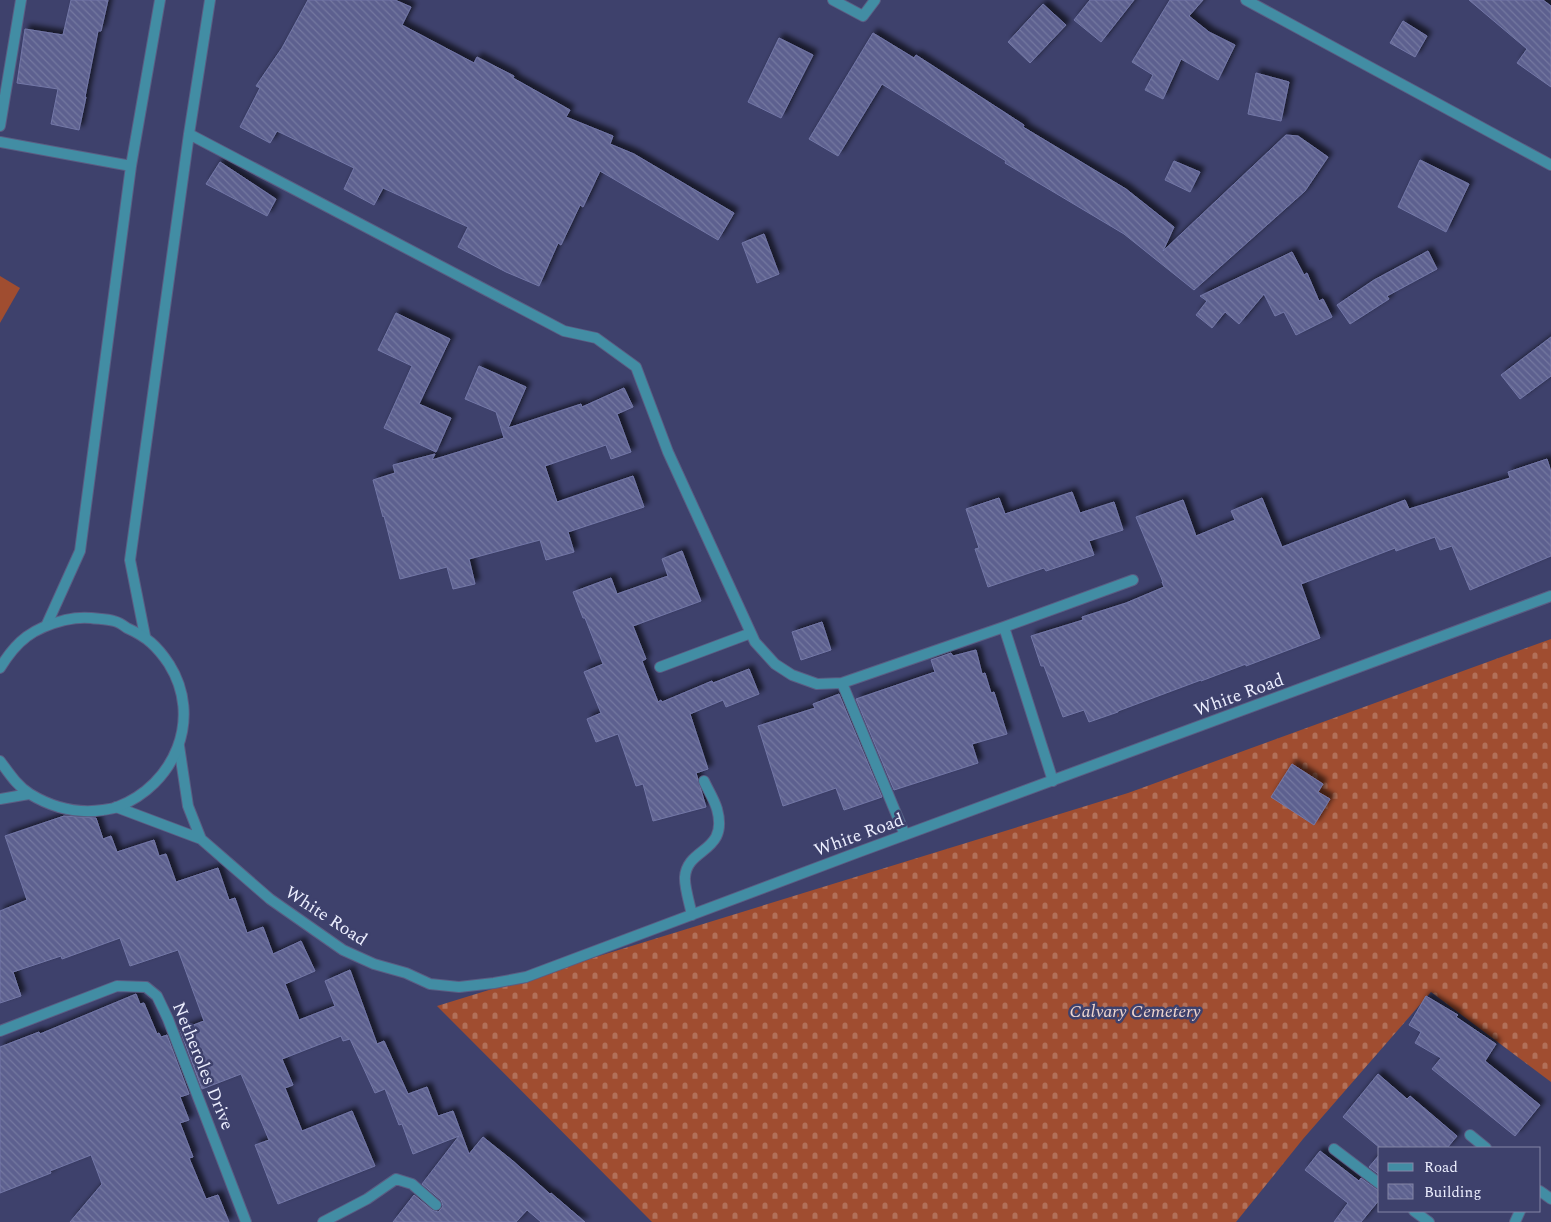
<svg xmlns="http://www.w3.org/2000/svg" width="1551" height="1222" viewBox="0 0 1551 1222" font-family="Spectral,serif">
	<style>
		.cemetery { fill: url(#cemetery-stones) }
		.pitch { fill: #a04d30 }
		.building { fill: url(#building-back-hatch); stroke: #7377a7; filter: url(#shadow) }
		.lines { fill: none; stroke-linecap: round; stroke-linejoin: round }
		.minor-casing { stroke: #5a5d83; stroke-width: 12 }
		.tertiary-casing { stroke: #5a5d83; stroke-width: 12 }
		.minor { stroke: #428da4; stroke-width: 10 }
		.tertiary { stroke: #428da4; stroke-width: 10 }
		.labels { text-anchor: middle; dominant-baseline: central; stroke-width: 5; stroke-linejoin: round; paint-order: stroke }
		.street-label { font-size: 18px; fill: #eceefe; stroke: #3e416c }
		.park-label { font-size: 18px; font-style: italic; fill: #efd6ce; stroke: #3e416c }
	</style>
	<defs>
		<pattern id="cemetery-stones" width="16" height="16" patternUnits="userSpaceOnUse" patternTransform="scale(1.25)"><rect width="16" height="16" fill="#a04d30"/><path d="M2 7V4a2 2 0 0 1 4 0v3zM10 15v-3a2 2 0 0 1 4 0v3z" fill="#b27059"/></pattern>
		<pattern id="building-back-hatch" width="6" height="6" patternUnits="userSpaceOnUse" patternTransform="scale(1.25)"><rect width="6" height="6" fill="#5d618f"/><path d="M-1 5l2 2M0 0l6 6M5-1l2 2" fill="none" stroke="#7478a0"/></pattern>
		<filter id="shadow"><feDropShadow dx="4.5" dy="-4.5" stdDeviation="2.5" flood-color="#0009"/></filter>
	</defs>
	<rect width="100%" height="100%" fill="#3e416c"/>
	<path class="cemetery" d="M1551,639v443l-120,-90 -128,147 -67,83h-584l-215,-216 691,-213z"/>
	<path class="pitch" d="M0,276l20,12 -20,35z"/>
	<path class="building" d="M71,0h37l-7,31h-3l-13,66h1l-7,33 -28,-6 7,-35 -41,-6 8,-54 38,6z
		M308,0h87l16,7 -9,18 72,38 3,-6 37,19 -1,2 57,32 -4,7 47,19 -3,8 24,10 100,59 -16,27 -118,-69 -17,36 -3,-2 -19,40 -3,-2 -19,43 -33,-14 -48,-25 10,-20 -85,-39 -9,17 -30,-16 10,-21 -77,-37 -7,12 -30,-16 20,-39 -4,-2 26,-38z
		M1090,0h44l-33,42 -27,-22z
		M1170,0h33l-14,16 20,16 26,13 -17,35 -37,-21 -18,40 -18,-9 8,-15 -21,-13z
		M1469,0h74l8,6v81l-34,-24 10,-14z
		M1043,4l23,21 -36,38 -22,-21z
		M1403,21l24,15 -12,21 -25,-14z
		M873,33l41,25 2,-3 108,70 -1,2 103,62 48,38 -11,24 123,-116 12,1 30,21 -23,34 -111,99 -70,-56 -119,-71 1,-2 -124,-77 -44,72 -29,-17z
		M779,38l34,17 -32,63 -33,-16z
		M1256,73l33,9 -8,39 -33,-7z
		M1420,160l49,24 -23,48 -48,-25z
		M1174,161l26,11 -10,20 -25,-12z
		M220,162l56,37 -9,17 -61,-32z
		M764,234l15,40 -22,9 -15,-40z
		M1428,251l9,18 -50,27 2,3 -39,25 -13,-19 37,-25z
		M1292,252l12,23 3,-2 12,28 4,-2 9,18 -36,18 -12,-23 -9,4 -11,-22 -25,30 -14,-12 -13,16 -16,-13 11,-14 -7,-5z
		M396,313l54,26 -31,65 32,14 -15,34 -52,-24 28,-62 -34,-16z
		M1551,337v39l-31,23 -19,-24z
		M479,366l47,21 -18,41 73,-24 1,3 42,-19 9,19 -16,7 14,38 -20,7 -5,-14 -61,21 12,36 76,-26 11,31 -76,25 6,20 -28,8 -6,-20 -71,19 6,25 -22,5 -6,-22 -47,12 -16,-63 -1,1 -10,-37 22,-7 -2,-8 42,-11 -3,6 72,-22 -8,-26 -31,-13z
		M1547,459l4,13v84l-81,34 -18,-44 -12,4 -5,-13 -39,14 -1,-3 -94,36 19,54 -74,28v-2l-45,17v-1l-83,31v1l-29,10 -5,-12 -21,7 -19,-51h-3l-10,-30 52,-16 -1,-3 44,-14 38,-16 -2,-5h1l-27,-65 47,-17 13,36 39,-16 -4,-9 31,-13 20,49 123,-47 4,9 101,-31 -2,-6z
		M1072,492l8,21 34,-11 9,28 -34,11 5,14 -48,16 -2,-3 -56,19 -13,-38 4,-1 -13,-39 33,-11 6,16z
		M682,551l19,50 -68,25 13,33 -4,2 16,41 3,-2 1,2 50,-21 1,2 36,-14 10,25 -33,13 -3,-7 -33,14 18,55 -12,4 10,34 -53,14 -10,-37 -7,2 -18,-52 -22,8 -9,-23 14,-6 -17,-41 19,-8 -18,-46h-2l-10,-26 38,-14 6,16 51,-18 -6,-17z
		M822,622l9,28 -30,10 -9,-28z
		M976,650l6,24 3,-1 6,20 3,-1 13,42 -35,10 6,19 -84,27 -38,-91 79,-27 -4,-12 20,-7 2,3z
		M839,694l43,103 -38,13 -8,-22 -53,18 -25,-80 57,-18 -2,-4z
		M1292,764l31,20 -5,8 12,7 -16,26 -43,-28z
		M64,816l32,2 7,21 8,-3 6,16 37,-12 5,16 7,-2 10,28 42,-14 11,32 6,-2 12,35 16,-6 10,27 28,-13 14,30 -30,13 14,36 36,-14 -10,-25 25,-11 27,74 7,-3 24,53 19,-7 11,29 15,-5 16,43 14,-17 30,24 37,33 1,-1 34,29h-44l-14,-12 -11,12h-123l21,-27 18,15 6,2 3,-3 2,-3 -2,-6 -19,-16 37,-48 -46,18 -11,-30 -3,1 -14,-36 -10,4 -25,-54 -7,2 -2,-5 -59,23 11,26 -8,3 17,43 50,-20 23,55 -97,38 -23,-59 14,-5 -28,-66 -39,15 -22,-59 24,-9 -26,-71 -48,16 -10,-28 -58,21 -1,-3 -48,16 8,24 -21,7v-92l27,-11 -22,-64z
		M136,994l4,10 4,-1 13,31 2,-1 2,4 6,-2 22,59 -9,3 9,23 -9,3 13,34 -4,1 17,41 12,-4 11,27h-159l32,-38 -11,-29 -41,16 1,2 -51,20v-146l39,-15 1,2z
		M1426,996l32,19 -2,2 40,27 -11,17 55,44 -25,31 -83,-67 9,-11 -26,-15 6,-11 -12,-7z
		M1378,1074l29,25 3,-3 47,40 -10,12h-67l-37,-31z
		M1320,1151l39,30 2,-3 15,11 4,2v8l-19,23h-27l14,-19 -43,-33z
		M1380,1154v21l-11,-8z"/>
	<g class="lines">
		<g class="minor-casing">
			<path id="minor" d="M833,0l30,16 12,-16
				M1246,0l305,165
				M0,126l21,-126
				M189,134l375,197 32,7 40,29 32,85 87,190 20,22 17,11 25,9 25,-1 162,-56 129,-47
				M0,142l131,24
				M47,624l33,-73 51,-385 29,-166
				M1004,627l49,154
				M145,636l-15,-76 59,-426 21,-134
				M660,667l91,-34
				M842,683l63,152
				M179,746l9,60 13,33
				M116,807l85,32 69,60 73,51 31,14 32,9 24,11 29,3 35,-4 32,-6 330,-124 695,-257
				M692,915c-2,-10 -8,-29 -7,-38 2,-30 44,-24 32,-68 -3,-10 -9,-19 -13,-28
				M0,1031l117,-45 29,1 11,9 11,23 78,203
				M1470,1135l16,13
				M1334,1149l46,35
				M1540,1191l11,8
				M1414,1211l15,11
				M323,1222l44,-23 29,-20 16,5 24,21
				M1515,1222l5,-11"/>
		</g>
		<g class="tertiary-casing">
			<path id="tertiary" d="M0,668c17,-28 33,-40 65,-48 9,-2 16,-3 26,-2 7,1 16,1 23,3 4,1 9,4 13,7 20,9 30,18 42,36 34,54 6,121 -52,143 -4,2 -10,2 -14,3 -27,4 -50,-2 -73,-16 -13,-8 -21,-21 -30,-33
				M0,799l29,-5"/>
		</g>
		<use href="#minor" class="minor"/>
		<use href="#tertiary" class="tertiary"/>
	</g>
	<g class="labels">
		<g class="street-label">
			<text transform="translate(1239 695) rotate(-20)">White Road</text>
			<text transform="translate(859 835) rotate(-20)">White Road</text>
			<text transform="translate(326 916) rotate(33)">White Road</text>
			<text transform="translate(203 1066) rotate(68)">Netheroles Drive</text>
		</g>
		<g class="park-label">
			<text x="1135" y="1011">Calvary Cemetery</text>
		</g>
	</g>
	<rect x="1378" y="1147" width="162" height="65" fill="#3e416c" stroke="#8486a6"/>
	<rect x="1388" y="1163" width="25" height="8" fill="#428da4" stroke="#8486a6"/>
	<text x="1424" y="1172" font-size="15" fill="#eceefe">Road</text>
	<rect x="1388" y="1184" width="25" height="15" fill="url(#building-back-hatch)" stroke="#8486a6"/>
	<text x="1424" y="1197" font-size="15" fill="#eceefe">Building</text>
</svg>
